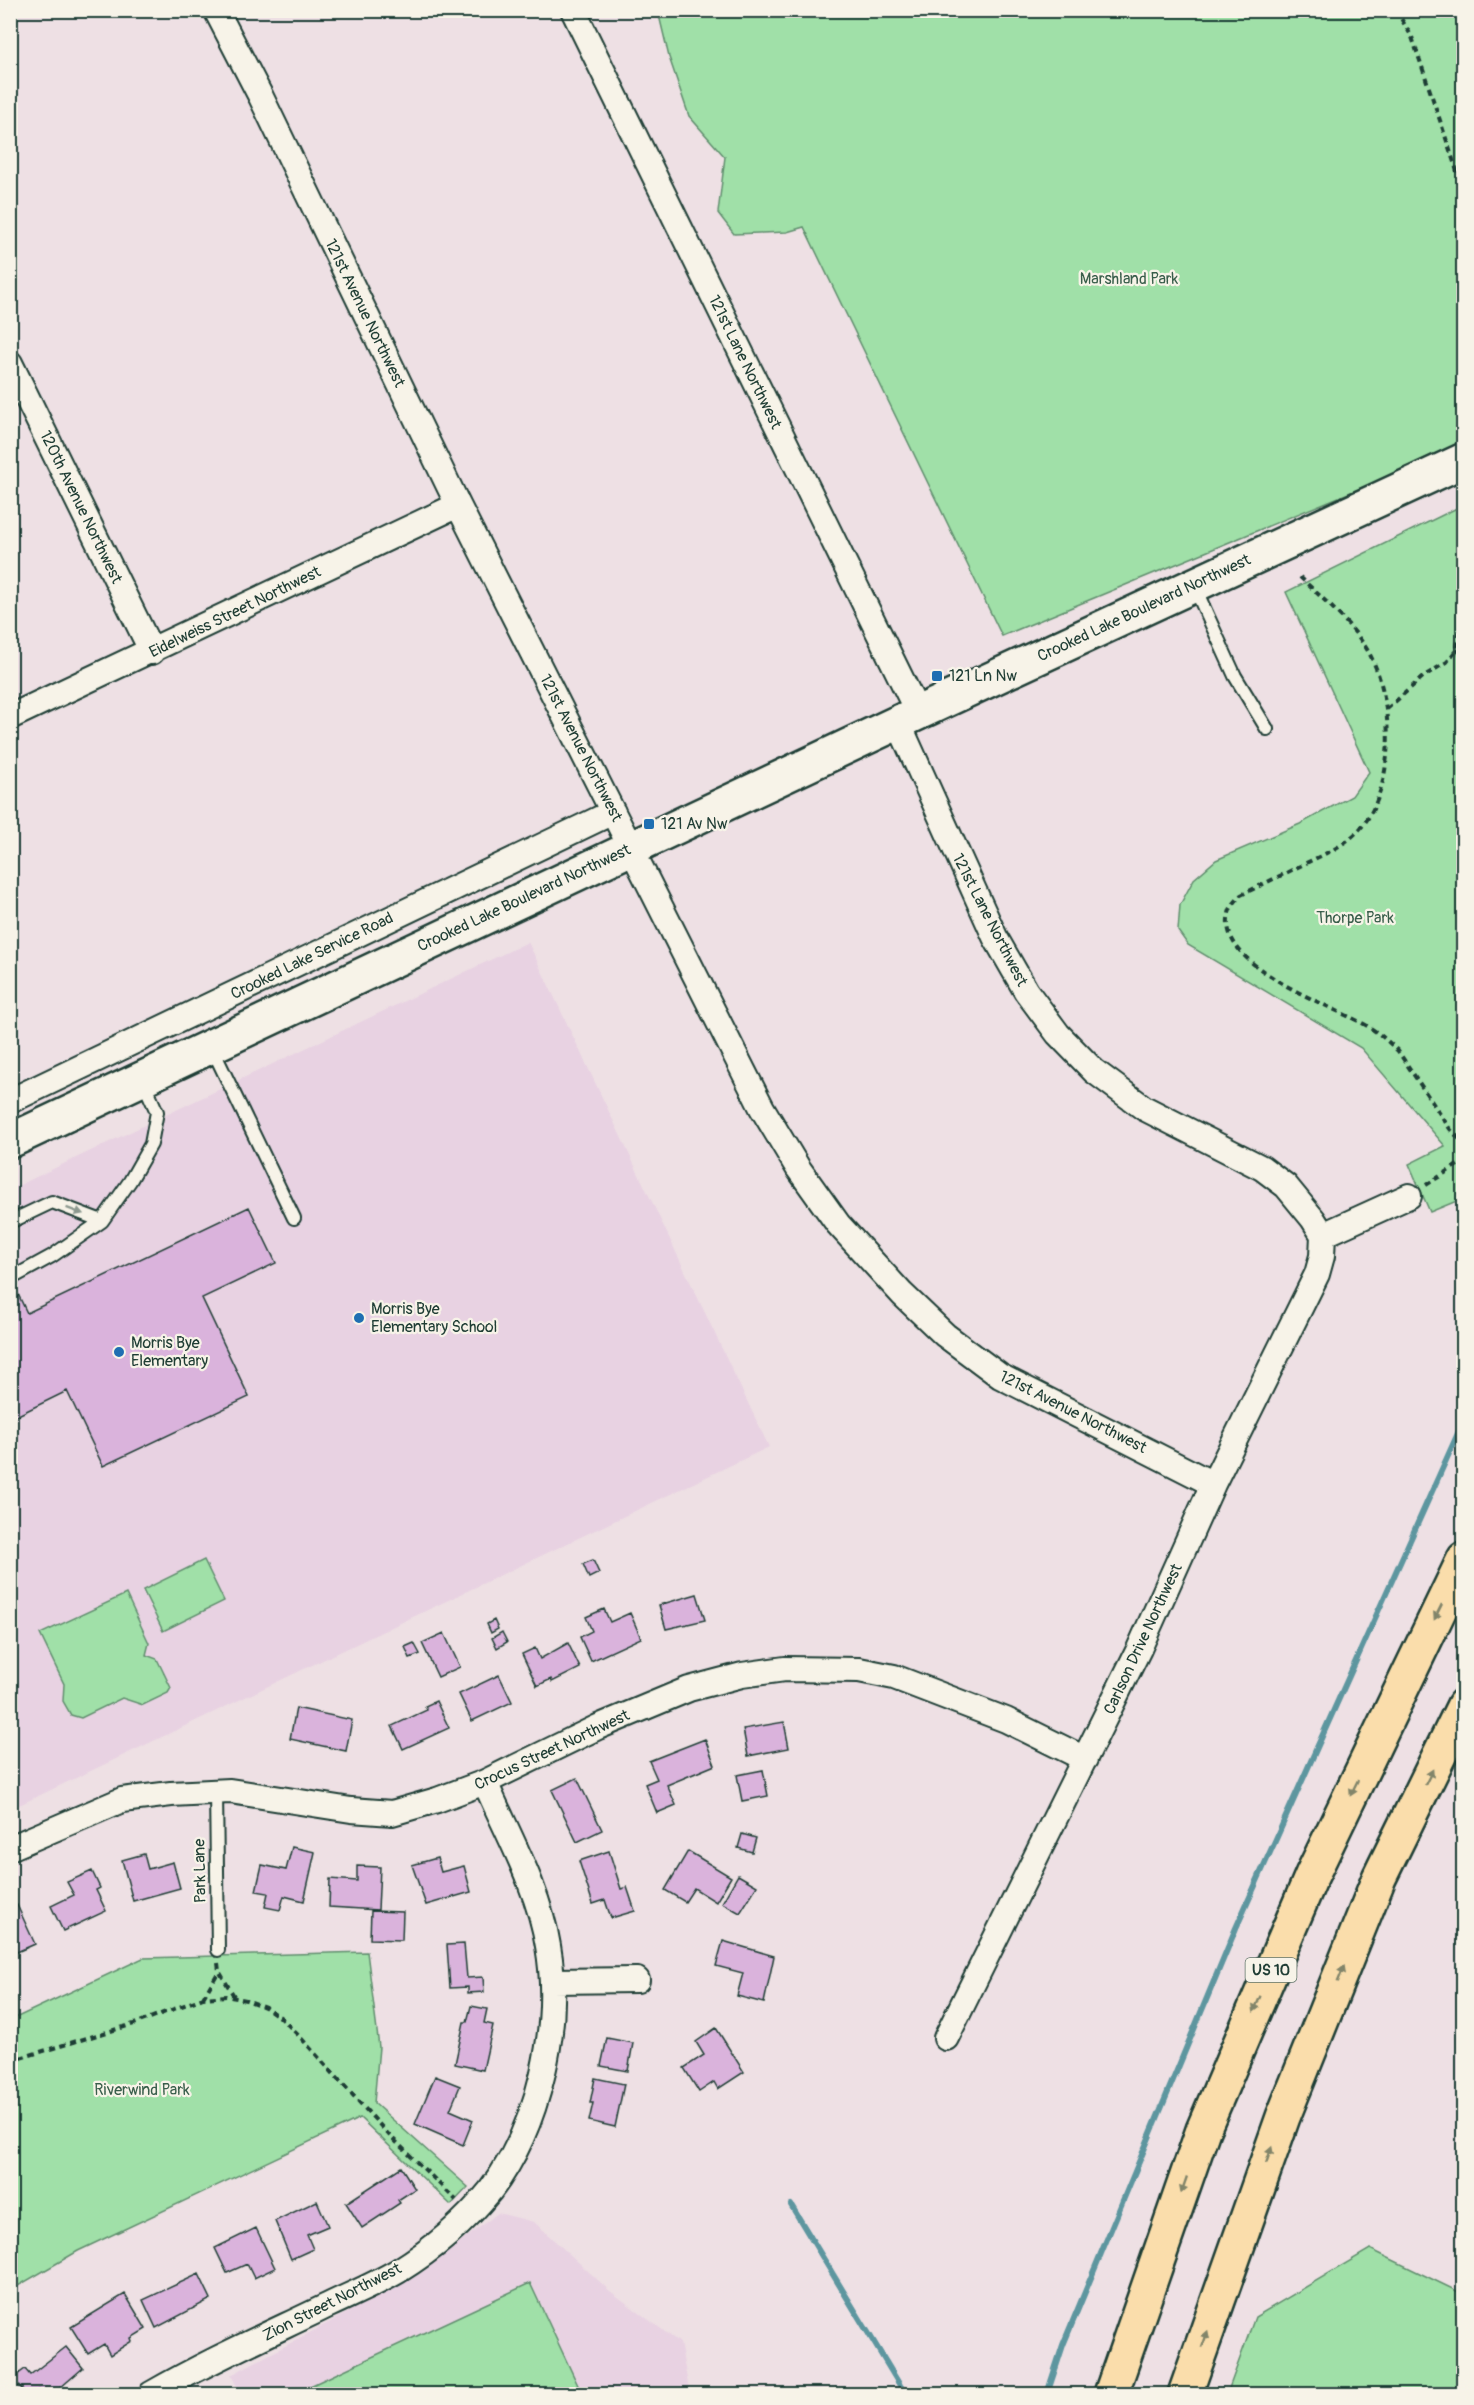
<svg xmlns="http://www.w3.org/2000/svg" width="1474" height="2405" viewBox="0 0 1474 2405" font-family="Pangolin,sans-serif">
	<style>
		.built { fill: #e8d2e2 }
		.green { fill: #a0e0a8; stroke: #608e6e; stroke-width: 1.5 }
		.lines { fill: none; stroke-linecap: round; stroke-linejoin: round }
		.stream { stroke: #5d969f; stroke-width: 6 }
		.building { fill: #dab3dc; stroke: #1f3d34; stroke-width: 1.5 }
		.lane-casing { stroke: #1f3d34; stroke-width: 16 }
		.street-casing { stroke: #1f3d34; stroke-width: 28 }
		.secondary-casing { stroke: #1f3d34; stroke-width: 38 }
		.highway-casing { stroke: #1f3d34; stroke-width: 38 }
		.path { stroke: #1f3d34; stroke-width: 4; stroke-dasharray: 6 4.5; stroke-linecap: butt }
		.lane { stroke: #f7f3e8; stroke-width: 12 }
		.street { stroke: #f7f3e8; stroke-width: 24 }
		.secondary { stroke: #f7f3e8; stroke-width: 33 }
		.highway { stroke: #faddab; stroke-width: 33 }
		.oneway { fill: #8b988e }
		.oneway2 { fill: #82856a }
		.poi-dot { fill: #1f6fb2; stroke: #f7f3e8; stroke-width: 2 }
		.labels { text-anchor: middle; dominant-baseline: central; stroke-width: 4.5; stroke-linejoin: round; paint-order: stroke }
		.shield { fill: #f7f3e8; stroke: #60746a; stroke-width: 1.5 }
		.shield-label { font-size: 15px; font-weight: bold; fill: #1f3d34 }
		.park-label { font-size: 16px; fill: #395e4b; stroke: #f7f3e8 }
		.street-label { font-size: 16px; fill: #1f3d34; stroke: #f7f3e8 }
		.poi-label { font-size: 16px; fill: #1f3d34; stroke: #f7f3e8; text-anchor: start }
	</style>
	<rect width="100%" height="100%" fill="#eee0e4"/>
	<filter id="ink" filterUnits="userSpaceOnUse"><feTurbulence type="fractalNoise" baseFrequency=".0167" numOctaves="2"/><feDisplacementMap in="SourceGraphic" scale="12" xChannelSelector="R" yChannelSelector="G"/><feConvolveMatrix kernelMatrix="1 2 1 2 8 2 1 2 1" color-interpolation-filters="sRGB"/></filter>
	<g filter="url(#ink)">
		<path class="built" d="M528,942l241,505 -758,362v-620z
			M498,2213l36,9 76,69 70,52 10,51h-449l-10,-19 190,-102z"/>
		<path class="green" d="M658,11h805v431l-83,38 -378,156 -198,-409 -17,5 -53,2 -16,-21 7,-56 -36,-41 -20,-59z
			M1463,505l1,693 -34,14 -21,-48 36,-18 -84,-98 -173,-103 -10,-14 2,-26 14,-26 22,-19 84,-36 52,-28 17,-24 -83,-180z
			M204,1560l20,41 -61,30 -20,-41z
			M126,1594l23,49 -3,12 11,4 14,29 -3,5 -25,12 -21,-7 -41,20 -10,-3 -8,-14 1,-17 -24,-50z
			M367,1952l12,95 -5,56 94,84 -17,18 -91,-87 -282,133 -67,39v-270l132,-62z
			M1370,2249l93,45v100h-236l28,-77z
			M530,2283l52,111h-289z"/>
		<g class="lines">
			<path class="stream" d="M791,2205l110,182 7,7
				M1047,2394l16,-49 173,-417 228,-508"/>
		</g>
		<path class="building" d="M249,1207l27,56 -74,35 47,99 -146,69 -36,-75 -57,28v-124l7,-3 10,21z
			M593,1560l6,13 -10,5 -6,-14z
			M697,1594l8,26 -39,9 -7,-24z
			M604,1609l6,13 20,-9 11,25 -50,23 -11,-24 12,-6 -6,-14z
			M494,1620l4,9 -7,4 -4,-9z
			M502,1632l5,10 -10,6 -5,-10z
			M444,1633l16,34 -22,10 -16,-34z
			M414,1643l6,11 -10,4 -5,-11z
			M568,1643l12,25 -28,14 -1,-3 -14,7 -15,-32 13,-6 5,11z
			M499,1675l13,27 -40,19 -13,-27z
			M436,1701l13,27 -46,21 -11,-23 35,-16 -2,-4z
			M296,1708l56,12 -6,31 -56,-12z
			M784,1722l5,26 -41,8 -5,-27z
			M705,1739l10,26 -48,20 9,20 -19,8 -12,-29 12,-5 -8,-18z
			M763,1770l5,26 -26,5 -5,-26z
			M577,1778l25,52 -25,12 -25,-52z
			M742,1834l14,4 -4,14 -14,-4z
			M292,1847l23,5 -11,49 -20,-5 -4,14 -15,-3 3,-14 -12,-2 6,-26 24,5z
			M609,1851l12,38 6,-2 8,24 -24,7 -6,-18 -12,4 -14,-43z
			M688,1851l43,26 -15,25 -22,-14 -9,14 -20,-12z
			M144,1854l4,15 25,-7 7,26 -47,13 -11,-41z
			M437,1858l4,14 23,-6 7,26 -45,13 -14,-40z
			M357,1866l23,1 -2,43 -49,-3 1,-28 27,2z
			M92,1871l8,17 -4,2 10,21 -43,20 -12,-25 23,-11 -7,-13z
			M738,1875l19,11 -17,27 -18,-10z
			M17,1905l18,39 -25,11v-47z
			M371,1911l32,1 -1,28 -32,-1z
			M723,1941l51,15 -10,47 -27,-7 6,-23 -27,-7z
			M464,1944l3,34 16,-1 1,15 -16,1v-6l-18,1 -3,-43z
			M471,2006l16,3 -3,14 9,2 -10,45 -28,-6 9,-42h3z
			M716,2028l28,44 -26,17 -4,-7 -15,10 -15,-24 20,-13 -8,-13z
			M607,2038l26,5 -5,28 -27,-5z
			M435,2076l25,10 -10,24 23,10 -10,25 -48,-21z
			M595,2078l29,6 -9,43 -26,-6 4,-18h-3z
			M401,2167l14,22 -17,11 2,3 -38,25 -16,-25z
			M317,2201l11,25 -21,9 6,14 -22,10 -16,-38z
			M256,2228l19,40 -21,10 -7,-14 -20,9 -12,-25z
			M199,2274l12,25 -55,29 -13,-28z
			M125,2294l21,35 -15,9 1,3 -22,14 -6,-11 -16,10 -17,-27z
			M66,2347l17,21 -30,26h-11l-4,-4 -6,4h-6l-13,-16 12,-9 5,6z"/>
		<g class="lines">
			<g class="lane-casing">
				<path id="lane" d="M1194,586l41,90 32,53
					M212,1048l82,170
					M10,1222l42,-20 50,19
					M10,1279l42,-23 50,-35 28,-40 21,-37 6,-32 -14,-31
					M216,1791l2,159"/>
			</g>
			<g class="street-casing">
				<path id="street" d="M216,10l45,87 197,408 304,603 36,60 40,56 64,70 43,41 55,41 213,108
					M573,10l345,703
					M10,363l142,289
					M10,717l448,-212
					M898,722l97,215 31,54 32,43 36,37 50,37 118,60 24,18 27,33 10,16
					M10,1101l603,-289
					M1323,1235l86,-39
					M10,1848l112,-48 49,-6 59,-3 121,19 41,3 45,-13 48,-18 113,-55 91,-38 53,-14 43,-6 74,1 35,7 112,43 79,39
					M552,1981l85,-1
					M946,2038l193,-389 74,-165 104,-210 5,-18 1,-21
					M151,2394c57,-33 118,-60 178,-89 23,-11 47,-21 69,-34 34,-21 67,-49 92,-80 49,-64 72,-166 58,-245 -9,-57 -40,-111 -63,-164"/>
			</g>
			<g class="secondary-casing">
				<path id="secondary" d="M10,1141l908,-428 546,-253"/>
			</g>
			<g class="highway-casing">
				<path id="highway" d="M1111,2394l92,-264 109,-255 152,-316
					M1185,2394l98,-277 96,-239 85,-173"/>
			</g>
			<path class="path" d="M1396,10l16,27 52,155
				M1300,577c23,22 51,46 68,74 27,47 29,141 -11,181 -16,16 -35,23 -55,33 -20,10 -41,20 -61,30 -4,5 -9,10 -11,15 -20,56 105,96 139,117 11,7 20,15 29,24l52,78 14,15
				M1457,649l7,10
				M1387,709l37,-33 23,-14 10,-13 2,-18 5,-8
				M1426,1185l38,-24
				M218,1963l1,8 15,25
				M203,1998l16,-27
				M10,2061l124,-37 69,-26 23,-2 20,4 19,7 15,10 21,21 88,97 67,65"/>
			<use href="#lane" class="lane"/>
			<use href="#street" class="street"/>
			<use href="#secondary" class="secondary"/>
			<use href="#highway" class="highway"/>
		</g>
		<defs><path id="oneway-solid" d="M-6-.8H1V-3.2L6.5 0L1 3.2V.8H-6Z" transform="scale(1.5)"/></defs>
		<use class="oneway" href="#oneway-solid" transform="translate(75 1211) rotate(20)"/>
		<g class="oneway2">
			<use href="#oneway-solid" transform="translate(1438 1612) rotate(116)"/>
			<use href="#oneway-solid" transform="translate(1429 1777) rotate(-64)"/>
			<use href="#oneway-solid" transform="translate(1354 1788) rotate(116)"/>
			<use href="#oneway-solid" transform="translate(1341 1974) rotate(-68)"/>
			<use href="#oneway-solid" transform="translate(1257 2004) rotate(113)"/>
			<use href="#oneway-solid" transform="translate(1269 2155) rotate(-71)"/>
			<use href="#oneway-solid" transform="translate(1184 2185) rotate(109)"/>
			<use href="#oneway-solid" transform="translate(1205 2339) rotate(-71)"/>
		</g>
	</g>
	<g class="poi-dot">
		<rect x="931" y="670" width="12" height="12" rx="3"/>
		<rect x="643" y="818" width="12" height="12" rx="3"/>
		<circle cx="359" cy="1318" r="6"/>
		<circle cx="119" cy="1352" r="6"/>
	</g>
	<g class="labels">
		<rect class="shield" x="1245.5" y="1958" width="51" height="24" rx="4.5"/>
		<g class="shield-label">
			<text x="1271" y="1970">US 10</text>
		</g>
		<g class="park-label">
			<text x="1129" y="279">Marshland Park</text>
			<text x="1355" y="918">Thorpe Park</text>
			<text x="142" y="2090">Riverwind Park</text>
		</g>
		<g class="street-label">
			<text transform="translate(365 313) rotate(64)">121st Avenue Northwest</text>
			<text transform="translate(745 362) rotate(64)">121st Lane Northwest</text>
			<text transform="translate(81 507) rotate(64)">120th Avenue Northwest</text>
			<text transform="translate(1144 608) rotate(-25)">Crooked Lake Boulevard Northwest</text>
			<text transform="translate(235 612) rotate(-26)">Eidelweiss Street Northwest</text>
			<text transform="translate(581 748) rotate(63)">121st Avenue Northwest</text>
			<text transform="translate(524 898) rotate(-25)">Crooked Lake Boulevard Northwest</text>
			<text transform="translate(990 920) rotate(63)">121st Lane Northwest</text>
			<text transform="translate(312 956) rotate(-26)">Crooked Lake Service Road</text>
			<text transform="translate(1073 1412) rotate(27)">121st Avenue Northwest</text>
			<text transform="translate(1143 1639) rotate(-65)">Carlson Drive Northwest</text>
			<text transform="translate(552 1750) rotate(-25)">Crocus Street Northwest</text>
			<text transform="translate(200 1871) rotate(-91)">Park Lane</text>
			<text transform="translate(332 2302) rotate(-27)">Zion Street Northwest</text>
		</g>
		<g class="poi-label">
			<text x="949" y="676">121 Ln Nw</text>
			<text x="661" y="824">121 Av Nw</text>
			<text x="371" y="1309">Morris Bye<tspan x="371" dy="18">Elementary School</tspan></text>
			<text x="131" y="1343">Morris Bye<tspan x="131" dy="18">Elementary</tspan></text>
		</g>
	</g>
	<rect width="1474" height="2405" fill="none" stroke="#f7f3e8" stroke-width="36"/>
	<rect x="18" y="18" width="1438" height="2369" fill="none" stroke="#1f3d34" stroke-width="2" filter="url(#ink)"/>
</svg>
